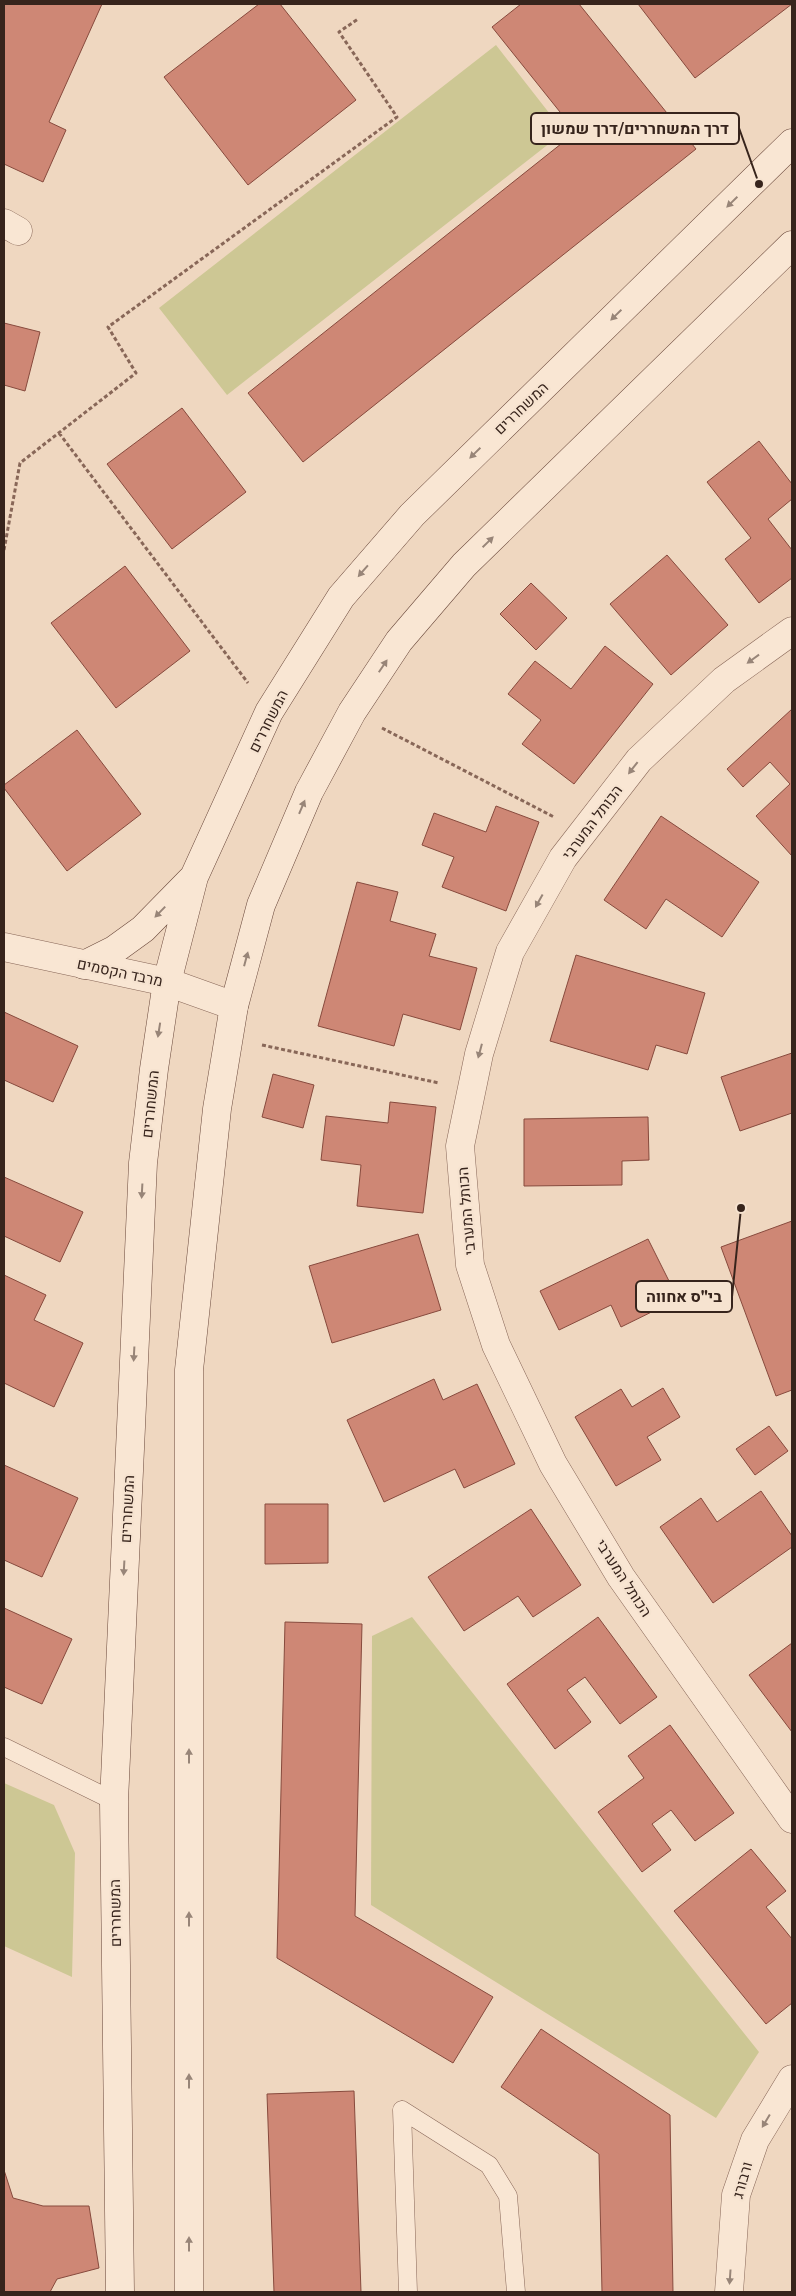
<svg xmlns="http://www.w3.org/2000/svg" width="796" height="2296" viewBox="0 0 796 2296" font-family="'Source Serif 4',Heebo,serif">
	<style>
		.green { fill: #cdc794 }
		.building { fill: #ce8775; stroke: #874a3d }
		.lines { fill: none; stroke-linecap: round; stroke-linejoin: round }
		.lane-casing { stroke: #886758; stroke-width: 19 }
		.street-casing { stroke: #886758; stroke-width: 29 }
		.secondary-casing { stroke: #6a483b; stroke-width: 29 }
		.path { stroke: #886758; stroke-width: 3; stroke-dasharray: 4 2.5; stroke-linecap: butt }
		.lane { stroke: #f9e6d3; stroke-width: 18 }
		.street { stroke: #f9e6d3; stroke-width: 28 }
		.secondary { stroke: #f9e6d3; stroke-width: 28 }
		.oneway { fill: #988578 }
		.labels { text-anchor: middle; dominant-baseline: central; stroke-width: 4.5; stroke-linejoin: round; paint-order: stroke }
		.street-label { font-size: 15px; fill: #37241c; stroke: #f6e3d0 }
		.leader { fill: none; stroke: #37241c; stroke-width: 2 }
		.callout-dot { fill: #37241c; stroke: #f6e3d0; stroke-width: 2 }
		.callout { fill: #f6e3d0; stroke: #37241c; stroke-width: 2 }
		.callout-label { font-size: 16px; text-anchor: middle; font-weight: bold; fill: #37241c }
	</style>
	<rect width="100%" height="100%" fill="#efd7c0"/>
	<path class="green" d="M496,45l68,87 -337,263 -68,-87z
		M412,1617l347,435 -43,66 -345,-213 1,-269z
		M4,1783l50,22 21,48 -3,124 -68,-31z"/>
	<path class="building" d="M4,4h98l-53,118 17,8 -23,52 -39,-18z
		M259,4h21l76,96 -108,85 -84,-108z
		M521,4h58l117,145 -393,313 -55,-69 328,-261 -84,-105z
		M638,4h154l-97,74z
		M4,323l36,9 -15,59 -21,-6z
		M182,408l64,84 -74,57 -65,-85z
		M759,441l33,43v15l-24,20 24,31v28l-33,25 -34,-44 26,-21 -44,-56z
		M667,555l61,70 -57,50 -61,-71z
		M125,566l65,85 -74,57 -65,-85z
		M531,583l36,35 -31,32 -36,-36z
		M605,646l48,38 -79,100 -52,-40 19,-24 -33,-26 27,-33 36,28z
		M792,709v147l-36,-40 34,-32 -20,-22 -27,25 -16,-18z
		M77,730l64,84 -74,57 -63,-83v-3z
		M496,806l43,16 -33,89 -64,-24 12,-30 -32,-12 12,-32 52,19z
		M661,816l98,66 -37,55 -56,-38 -20,30 -42,-29z
		M357,882l41,10 -8,29 46,13 -7,22 48,12 -17,62 -57,-16 -9,32 -76,-20z
		M576,955l129,38 -18,61 -31,-9 -8,25 -98,-29z
		M4,1012l74,34 -25,56 -49,-22z
		M792,1053v60l-52,18 -19,-54z
		M273,1074l41,11 -11,43 -41,-11z
		M390,1102l46,5 -13,106 -66,-7 4,-41 -40,-5 5,-44 62,7z
		M648,1117l1,43 -27,1v24l-98,1v-67z
		M4,1177l79,35 -23,50 -56,-26z
		M792,1221v169l-16,6 -55,-149z
		M418,1234l23,76 -109,33 -23,-77z
		M648,1239l30,60 -57,28 -10,-22 -52,25 -19,-39z
		M4,1275l42,20 -12,25 49,23 -29,64 -50,-24z
		M434,1379l9,21 34,-16 38,80 -51,24 -9,-19 -71,33 -37,-82z
		M663,1388l17,29 -33,20 14,23 -45,26 -41,-69 46,-28 11,18z
		M769,1426l19,25 -33,24 -19,-26z
		M4,1465l74,33 -36,79 -38,-17z
		M761,1491l31,45v11l-79,56 -53,-76 41,-29 16,24z
		M265,1504h63v59l-63,1z
		M531,1509l50,76 -48,32 -15,-21 -54,35 -36,-54z
		M4,1608l68,31 -30,65 -38,-17z
		M598,1617l59,80 -37,27 -35,-47 -18,13 24,32 -36,27 -48,-65z
		M285,1622l77,2 -7,292 138,81 -40,66 -176,-105z
		M792,1643v89l-43,-57z
		M670,1725l64,88 -39,28 -24,-31 -19,14 19,26 -29,22 -44,-60 46,-34 -16,-22z
		M751,1849l35,42 -20,16 26,32v64l-26,21 -92,-113z
		M541,2029l129,86 3,177h-71l-3,-138 -98,-67z
		M354,2091l7,201h-87l-7,-198z
		M4,2170l9,28 30,8h46l10,62 -42,11 -7,13h-46z"/>
	<g class="lines">
		<g class="lane-casing">
			<path id="lane" d="M4,1747l110,54
				M402,2110l87,55 19,31 8,96
				M402,2110l6,182"/>
		</g>
		<g class="street-casing">
			<path id="street" d="M4,223l14,8
				M792,631l-68,49 -85,80 -76,98 -53,94 -31,102 -19,92 10,119 26,80 57,119 68,113 171,242
				M4,947l163,35 67,24
				M729,2292l7,-97 19,-55 37,-61"/>
		</g>
		<g class="secondary-casing">
			<path id="secondary" d="M84,965l30,-15 29,-21 50,-51
				M120,2292l-6,-491 29,-638 11,-94 13,-87 27,-105 75,-165 72,-115 71,-82 380,-372
				M189,2292v-922l28,-261 17,-103 27,-101 48,-113 43,-80 47,-71 65,-76 328,-320"/>
		</g>
		<path class="path" d="M59,433l189,250
			M4,550l16,-87 116,-90 -28,-46 289,-210 -58,-85 19,-13
			M382,728l172,89
			M262,1045l177,38"/>
		<use href="#lane" class="lane"/>
		<use href="#street" class="street"/>
		<use href="#secondary" class="secondary"/>
	</g>
	<defs><path id="oneway-solid" d="M-6-.8H1V-3.2L6.5 0L1 3.2V.8H-6Z" transform="scale(1.25)"/></defs>
	<g class="oneway">
		<use href="#oneway-solid" transform="translate(732 202) rotate(136)"/>
		<use href="#oneway-solid" transform="translate(616 315) rotate(136)"/>
		<use href="#oneway-solid" transform="translate(475 453) rotate(136)"/>
		<use href="#oneway-solid" transform="translate(488 542) rotate(-44)"/>
		<use href="#oneway-solid" transform="translate(363 571) rotate(131)"/>
		<use href="#oneway-solid" transform="translate(753 659) rotate(144)"/>
		<use href="#oneway-solid" transform="translate(383 666) rotate(-56)"/>
		<use href="#oneway-solid" transform="translate(633 768) rotate(128)"/>
		<use href="#oneway-solid" transform="translate(302 807) rotate(-67)"/>
		<use href="#oneway-solid" transform="translate(539 901) rotate(119)"/>
		<use href="#oneway-solid" transform="translate(160 912) rotate(134)"/>
		<use href="#oneway-solid" transform="translate(246 959) rotate(-75)"/>
		<use href="#oneway-solid" transform="translate(159 1030) rotate(99)"/>
		<use href="#oneway-solid" transform="translate(480 1051) rotate(105)"/>
		<use href="#oneway-solid" transform="translate(142 1191) rotate(93)"/>
		<use href="#oneway-solid" transform="translate(134 1354) rotate(93)"/>
		<use href="#oneway-solid" transform="translate(124 1568) rotate(93)"/>
		<use href="#oneway-solid" transform="translate(189 1756) rotate(-90)"/>
		<use href="#oneway-solid" transform="translate(189 1919) rotate(-90)"/>
		<use href="#oneway-solid" transform="translate(189 2081) rotate(-90)"/>
		<use href="#oneway-solid" transform="translate(766 2121) rotate(121)"/>
		<use href="#oneway-solid" transform="translate(189 2244) rotate(-90)"/>
		<use href="#oneway-solid" transform="translate(730 2277) rotate(94)"/>
	</g>
	<g class="labels">
		<g class="street-label">
			<text transform="translate(521 408) rotate(-44)">המשחררים</text>
			<text transform="translate(268 721) rotate(-63)">המשחררים</text>
			<text transform="translate(592 822) rotate(-53)">הכותל המערבי</text>
			<text transform="translate(120 972) rotate(12)">מרבד הקסמים</text>
			<text transform="translate(150 1104) rotate(-84)">המשחררים</text>
			<text transform="translate(466 1211) rotate(-95)">הכותל המערבי</text>
			<text transform="translate(127 1509) rotate(-87)">המשחררים</text>
			<text transform="translate(624 1578) rotate(57)">הכותל המערבי</text>
			<text transform="translate(115 1913) rotate(-91)">המשחררים</text>
			<text transform="translate(742 2180) rotate(-74)">ורבורג</text>
		</g>
	</g>
	<path class="leader" d="M759 184L739 128M741 1208L732 1297"/>
	<g class="callout-dot">
		<circle cx="759" cy="184" r="5"/>
		<circle cx="741" cy="1208" r="5"/>
	</g>
	<g class="callout">
		<rect x="531" y="113" width="208" height="31" rx="5"/>
		<rect x="636" y="1281" width="96" height="31" rx="5"/>
	</g>
	<g class="callout-label">
		<text x="635" y="134">דרך המשחררים/דרך שמשון</text>
		<text x="684" y="1302">בי"ס אחווה</text>
	</g>
	<rect width="796" height="2296" fill="none" stroke="#37241c" stroke-width="10"/>
</svg>
